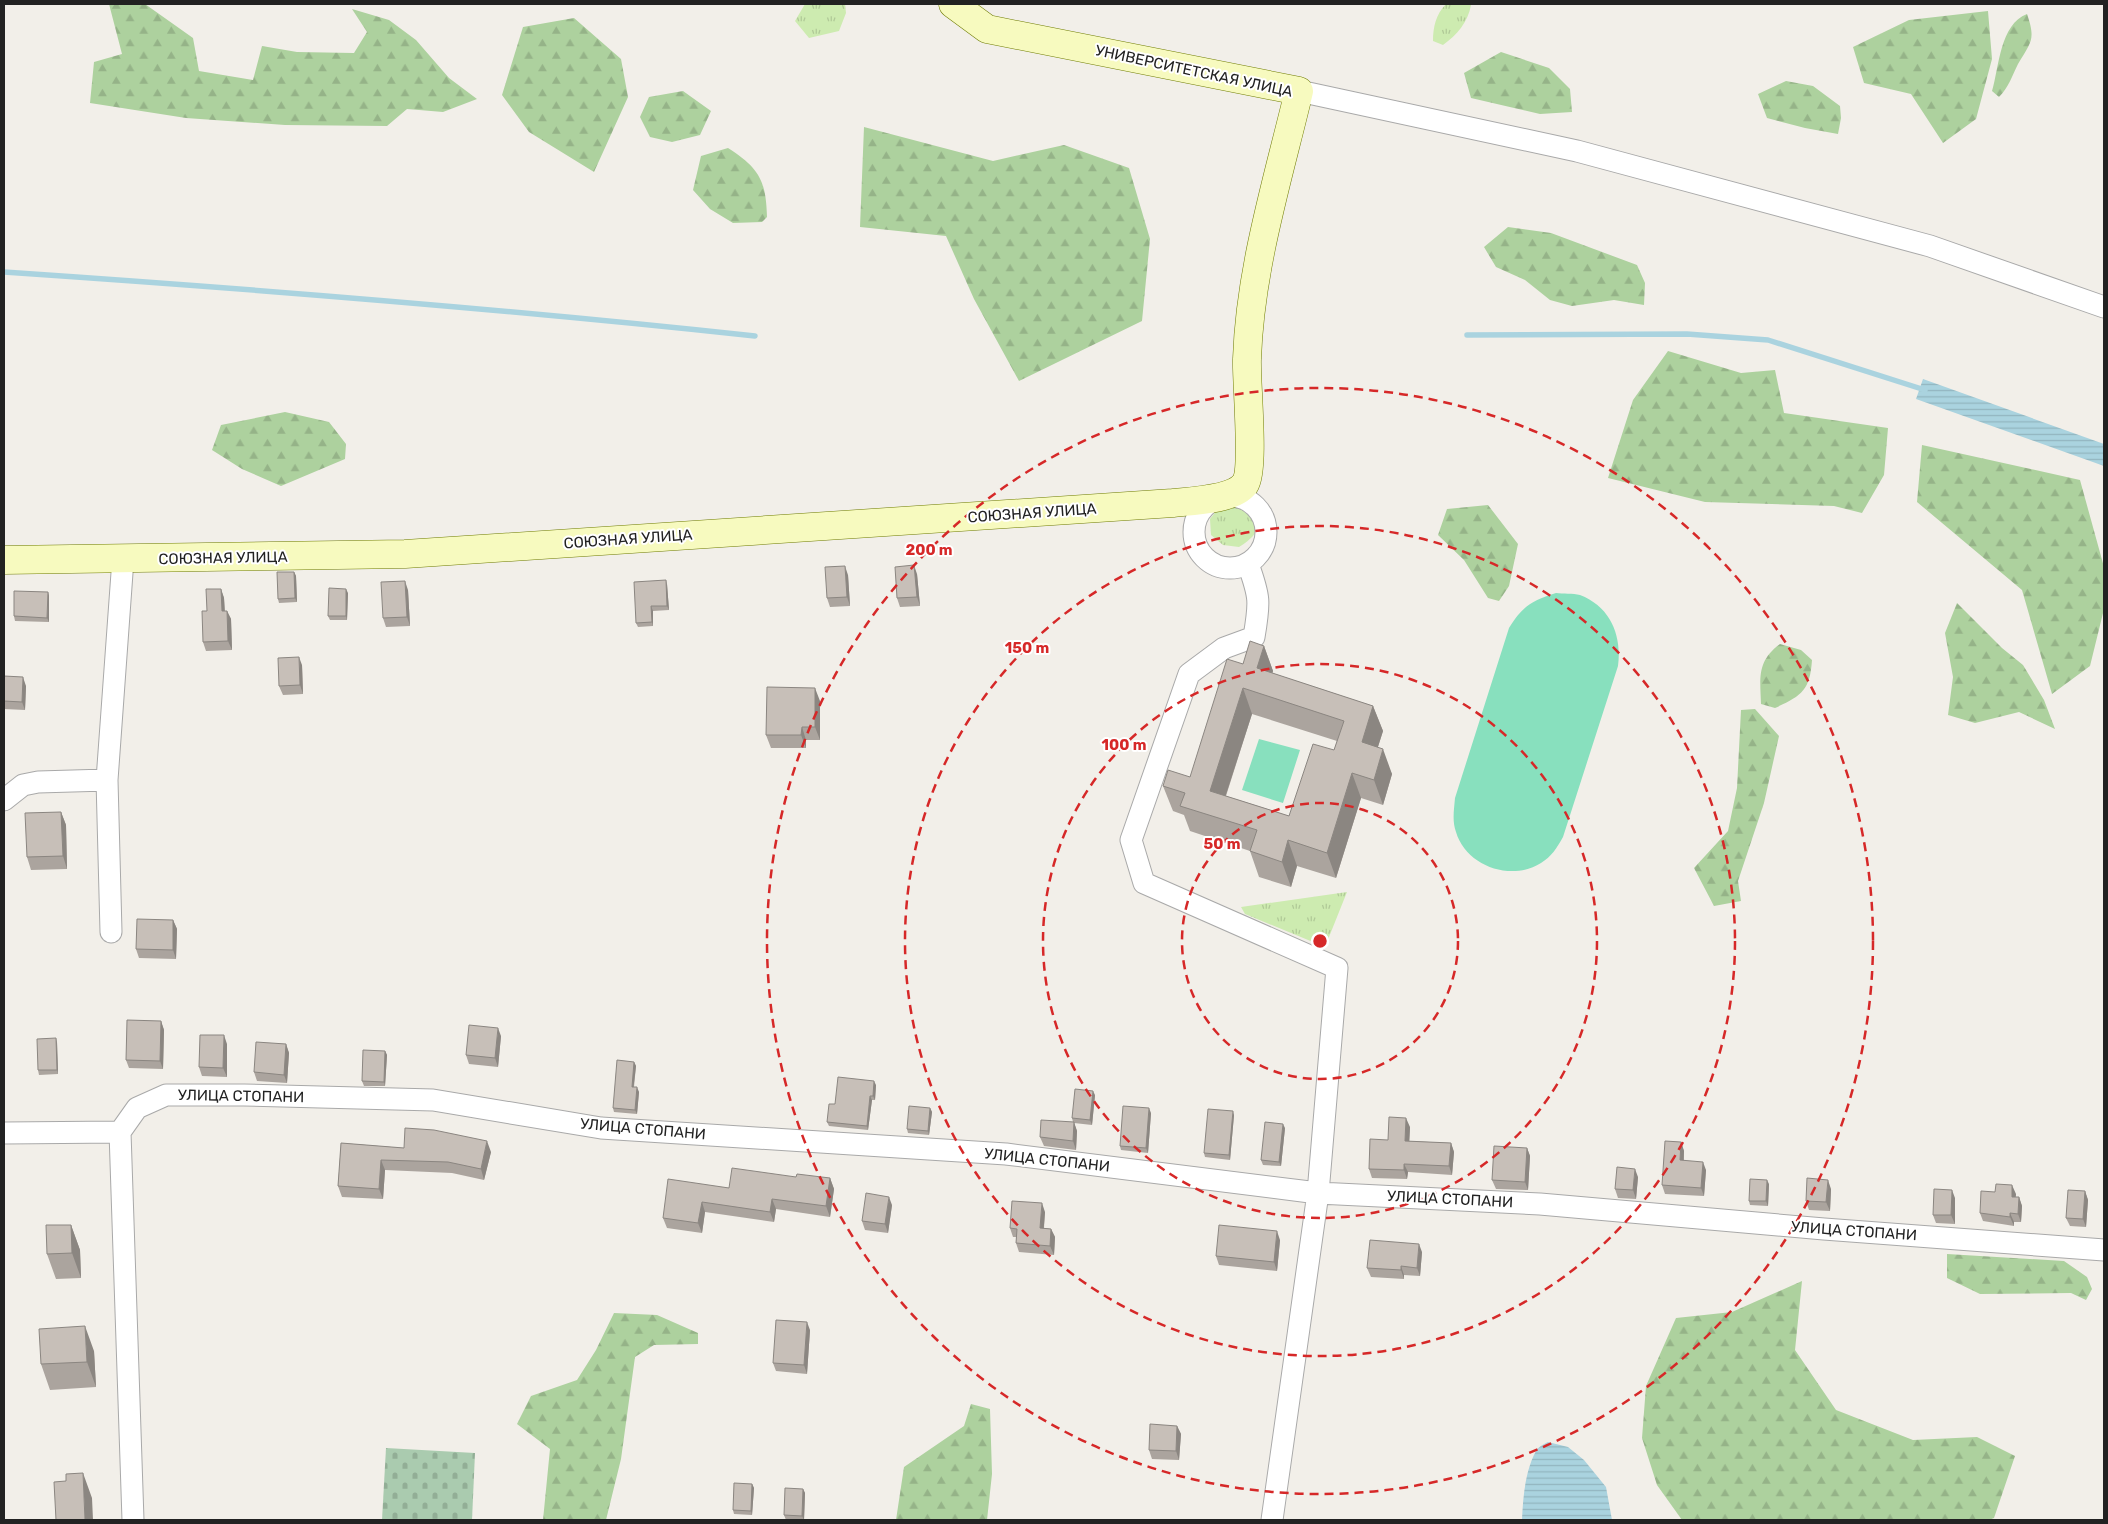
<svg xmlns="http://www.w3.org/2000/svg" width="2108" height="1524" viewBox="0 0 2108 1524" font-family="Rubik,sans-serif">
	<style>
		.grass { fill: url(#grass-tufts) }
		.forest { fill: url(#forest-firs) }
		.cemetery { fill: url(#cemetery-stones) }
		.pitch { fill: #88e0be }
		.water { fill: url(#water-rules) }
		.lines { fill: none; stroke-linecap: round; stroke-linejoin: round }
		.stream { stroke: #aad3df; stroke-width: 5.5 }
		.street-casing { stroke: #a9a9a9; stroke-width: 23 }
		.secondary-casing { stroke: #707d05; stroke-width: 29 }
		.street { stroke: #fff; stroke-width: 21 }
		.secondary { stroke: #f7fabf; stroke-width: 28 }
		.wall { fill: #aba49e; fill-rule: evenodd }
		.shaded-wall { fill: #8b8681 }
		.building { fill: #c7bfb8; stroke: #8b8681; fill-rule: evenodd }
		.ring { fill: none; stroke: #d62828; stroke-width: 2.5; stroke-dasharray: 9 6 }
		.labels { text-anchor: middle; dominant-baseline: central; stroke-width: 4; stroke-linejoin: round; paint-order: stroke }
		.street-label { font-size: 15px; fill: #222; stroke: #fff }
		.centre { fill: #d62828; stroke: #fff; stroke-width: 2.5 }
		.ring-label { font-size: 15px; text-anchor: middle; font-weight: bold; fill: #d62828; stroke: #fff; stroke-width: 4; stroke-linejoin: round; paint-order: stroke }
	</style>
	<defs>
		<pattern id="grass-tufts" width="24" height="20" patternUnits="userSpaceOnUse" patternTransform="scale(1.25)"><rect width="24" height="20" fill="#cdebb0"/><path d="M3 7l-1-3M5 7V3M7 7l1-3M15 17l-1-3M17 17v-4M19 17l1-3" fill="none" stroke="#b0c997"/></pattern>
		<pattern id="forest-firs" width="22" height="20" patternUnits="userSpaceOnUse" patternTransform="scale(1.25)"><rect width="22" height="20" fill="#add19e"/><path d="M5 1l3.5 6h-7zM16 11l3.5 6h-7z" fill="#95b388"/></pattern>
		<pattern id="cemetery-stones" width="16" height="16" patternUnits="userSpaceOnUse" patternTransform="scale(1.25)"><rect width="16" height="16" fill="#aacbaf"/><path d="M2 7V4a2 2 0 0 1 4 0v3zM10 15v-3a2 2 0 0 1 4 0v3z" fill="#92ae96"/></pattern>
		<pattern id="water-rules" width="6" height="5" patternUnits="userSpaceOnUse" patternTransform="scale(1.25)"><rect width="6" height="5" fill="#aad3df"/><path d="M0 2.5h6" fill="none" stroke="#92b5bf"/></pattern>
	</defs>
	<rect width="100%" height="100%" fill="#f2efe9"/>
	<path class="grass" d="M805,4h40l1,9 -7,18 -30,7 -14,-17z
		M1446,4l25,1c-3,17 -14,30 -28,40l-10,-4c0,-14 3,-27 13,-37z
		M1241,500l11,7c8,22 7,27 -13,40l-16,-2 -12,-10 -1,-16 13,-17z
		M1347,892l-22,55 -80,-33 -4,-7z"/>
	<path class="forest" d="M109,4h36l48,34 6,33 54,9 9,-34 35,6 57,1 13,-21 -15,-23 37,11 27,20 33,38 28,21 -34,13 -36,-3 -20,17 -102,-1 -99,-7 -96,-15 4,-41 28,-8z
		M1988,11l4,48 -16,60 -33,24 -32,-49 -47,-11 -11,-36 56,-27z
		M2027,14c9,26 4,28 -9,50 -6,12 -9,23 -19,33l-7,-6c7,-24 8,-67 35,-77z
		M574,18l47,41 7,38 -34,75 -65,-40 -27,-37 21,-68z
		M1501,52l48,16 21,21 2,23 -32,2 -69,-16 -7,-25z
		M1786,81l27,5 27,20 1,12 -3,16 -33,-6 -38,-10 -9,-24z
		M683,91l28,20 -11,24 -28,7 -22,-5 -10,-20 9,-20z
		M864,127l129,34 71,-16 65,23 21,71 -8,82 -123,60 -45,-82 -28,-63 -86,-9z
		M728,148c31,20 38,32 39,69l-5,5 -29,1 -23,-14 -17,-19 8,-34z
		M1508,227l43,6 86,32 8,18 -1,22 -30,-5 -42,6 -22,-6 -25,-20 -29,-13 -12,-20z
		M1668,351l73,22 34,-3 9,43 104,15 -4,47 -22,38 -28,-7 -129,-4 -97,-24 25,-78z
		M285,412l44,10 17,22 -1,15 -64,27 -39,-17 -30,-19 9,-25z
		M1922,445l158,35 24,87v42l-14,57 -38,28 -30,-104 -105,-88z
		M1488,505l30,39 -9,42 -10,15 -11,-3 -24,-38 -26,-25 9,-26z
		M1957,603l45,45 21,17 21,35 11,29 -36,-17 -44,11 -27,-8 5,-38 -8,-44z
		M1780,644l21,6 11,10c-2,31 -11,36 -37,48l-14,-4c-1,-27 -4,-43 19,-60z
		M1755,709l24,27 -15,67 -26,78 3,20 -27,5 -20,-38 34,-37 9,-43 4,-78z
		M1947,1254l117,7 23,16 5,12 -6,11 -15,-7 -91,1 -33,-16z
		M1802,1281l-7,69 41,60 77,30 64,-3 38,19 -21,62 -5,2h-307l-25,-35 -15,-47 4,-52 30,-68 56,-6z
		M614,1313l43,2 41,18v11l-44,1 -19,12 -14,102 -15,61h-63l7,-71 -33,-25 14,-28 46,-16 19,-30z
		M971,1404l19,5 2,65 -5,46h-91l8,-53 60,-41z"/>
	<path class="cemetery" d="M386,1448l89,5 -3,67h-90z"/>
	<path class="pitch" d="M1556,593c7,1 17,0 24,2 31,12 42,41 38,71l-55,171c-6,11 -12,20 -22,26 -30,19 -75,3 -85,-31 -4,-11 -2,-22 -1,-34l54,-170c14,-22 22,-27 47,-35z
		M1259,739l41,11 -17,53 -41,-13z"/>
	<path class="water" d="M1923,379l181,65v22l-188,-67z
		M1548,1442l20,5 16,13 22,27 6,33h-90c1,-22 3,-49 14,-69 2,-4 8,-7 12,-9z"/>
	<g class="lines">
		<path class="stream" d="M4,272c251,17 501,37 751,64
			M1467,335l220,-1 81,6 157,50"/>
		<g class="street-casing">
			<path id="street" d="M1299,91l278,60 353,95 174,61
				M1194 532a36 36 0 1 1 72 0a36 36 0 1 1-72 0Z
				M1248,564c12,33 12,38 6,73l-30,11 -35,26 -58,166 13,43 193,85 -19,225 -46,327
				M4,800l19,-15 15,-3 69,-2
				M111,932l-4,-152 16,-221
				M120,1132l17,-24 29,-13h78l189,5 168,28 405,26 312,39 222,11 284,25 280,21
				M120,1132l13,388
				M4,1133l116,-1"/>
		</g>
		<g class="secondary-casing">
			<path id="secondary" d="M4,560l401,-6 768,-51c19,-2 60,-3 72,-19 10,-15 1,-102 2,-125 3,-91 31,-180 52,-268l-312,-62 -34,-25"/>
		</g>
		<use href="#street" class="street"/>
		<use href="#secondary" class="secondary"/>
	</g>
	<path class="wall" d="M294,572l2,4 1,26 -18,1 -1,-4z
		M917,574l3,32 -20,1 -3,-9z
		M848,575l2,31 -20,1 -3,-9z
		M667,584l2,26 -16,1v15l-15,1 -2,-4z
		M221,589l3,9 1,13h2l4,8 1,31 -26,1 -3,-9 4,-31z
		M408,590l2,36 -24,1 -3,-9z
		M48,592l1,4v26l-34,-1 -1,-5z
		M348,593l-1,27h-17l-2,-4z
		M1264,646l9,25 -1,2 101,33 10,25 -5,16 14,27 -9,31 -22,-7 -25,80 -39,-12 -6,21 -32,-10 -9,-26 -60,-20 -6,-16 -11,-4 -10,-25 27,-9 53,-113zM1252,714l85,27 -3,9 -45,66 -63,-20z
		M302,665l1,29 -20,1 -4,-9z
		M4,676l22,10 -1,24 -21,-1z
		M820,701v39h-14v8h-35l-5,-13z
		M61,812l5,13 1,44 -36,1 -4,-13z
		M173,920l4,9 -1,30 -37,-1 -3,-9z
		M161,1021l3,9 -1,39 -34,-1 -3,-8z
		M501,1036l-3,31 -29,-3 -3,-9z
		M57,1042l1,32 -19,1 -1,-5z
		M227,1044v33l-25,-1 -3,-9z
		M286,1044l3,9 -2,30 -30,-2 -3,-9z
		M385,1051l2,4 -2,31h-21l-2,-5z
		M634,1062l2,4 -2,21 5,5 -2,22 -23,-2 -1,-4z
		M876,1085l-1,15h-3l-4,30 -39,-4 -2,-4 8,-18z
		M1095,1095l-3,30 -18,-2 3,8 -1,19 -32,-4 -4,-9 33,-15 -1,-4z
		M930,1108l2,4 -3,23 -21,-2 -1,-4z
		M1151,1113l-3,40 -27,-3 -1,-4z
		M1234,1115l-4,45 -25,-3 -1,-4z
		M1410,1127l-1,14 42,2 3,9 -2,23 -44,-3 -1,7 -35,-1 -3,-9 19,-29z
		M1285,1128l-4,38 -18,-1 -2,-5z
		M1681,1142l3,9v9l22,10 -2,26 -39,-2 -3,-9z
		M341,1143l63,5 87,4 -7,28 -32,-7 -67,-3 -2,29 -41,-2 -4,-11z
		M1527,1148l3,8 -2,34 -32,-1 -4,-9z
		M796,1177l34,1 4,11 -4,28 -54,-8 -2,13 -69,-10 -3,21 -35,-5 -4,-10 66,-30z
		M1638,1177l-2,22 -18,-1 -3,-9z
		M1769,1184l-1,22 -18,-1 -1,-4z
		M1831,1189l-1,22 -21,-1 -3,-9z
		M2085,1191l3,9 -2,27 -16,-1 -4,-8z
		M2016,1194l-1,3h4l3,9 -1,16h-7v4l-31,-5 -3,-8z
		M1955,1198v26l-19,-1 -3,-8z
		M892,1205l-4,28 -23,-3 -3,-9z
		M1045,1212l-1,16 7,1 4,8 -1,18 -35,-3 -3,-9v-6h-3l-3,-9z
		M71,1225l9,25 1,28 -25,1 -9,-25z
		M1280,1240l-3,31 -58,-6 -3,-9z
		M1422,1252l-2,24 -16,-1v4l-33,-2 -4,-9z
		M810,1330l-3,44 -31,-3 -3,-8z
		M94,1351l2,36 -46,3 -9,-26z
		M1177,1426l4,8 -2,26 -27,-1 -3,-9z
		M752,1484l2,4 -2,27 -18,-1 -1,-4z
		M803,1489l2,4 -1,27h-18l-2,-5z"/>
	<path class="shaded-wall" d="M914,565l3,9 3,32 -3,-9z
		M845,566l3,9 2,31 -3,-9z
		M294,572l2,4 1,26 -2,-4z
		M666,580l1,4 2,26 -2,-4z
		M405,581l3,9 2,36 -3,-9z
		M221,589l3,9 1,22 -3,-9z
		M346,589l2,4 -1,27 -1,-4z
		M48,592l1,4v26l-2,-4z
		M651,606l2,5v15l-1,-4z
		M227,611l4,8 1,31 -4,-9z
		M1264,646l9,25 -7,23 -9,-26z
		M299,657l3,8 1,29 -3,-9z
		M23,677l3,9 -1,24 -3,-8z
		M815,688l5,13v39l-5,-13z
		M1243,688l9,26 -33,102 -9,-25z
		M1373,706l10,25 -12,37 -9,-26z
		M802,727l4,13v8l-5,-13z
		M1383,749l9,25 -9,31 -9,-25z
		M1352,773l9,25 -25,80 -9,-25z
		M61,812l5,13 1,44 -4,-13z
		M1288,840l9,26 -6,21 -9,-25z
		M173,920l4,9 -1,30 -3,-9z
		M161,1021l3,9 -1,39 -3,-8z
		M498,1028l3,8 -3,31 -3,-9z
		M224,1035l3,9v33l-4,-9z
		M56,1038l1,4 1,32 -1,-4z
		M286,1044l3,9 -2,30 -3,-8z
		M385,1051l2,4 -2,31 -1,-4z
		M634,1062l2,4 -3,25 -1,-4z
		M874,1081l2,4 -1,15 -2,-4z
		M637,1087l2,5 -2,22 -2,-4z
		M1093,1091l2,4 -3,30 -2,-5z
		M870,1096l2,4 -4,30 -1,-4z
		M930,1108l2,4 -3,23 -1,-4z
		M1149,1108l2,5 -3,40 -2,-5z
		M1233,1111l1,4 -4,45 -1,-5z
		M1406,1118l4,9 -1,22 -4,-8z
		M1074,1122l3,9 -1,19 -3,-9z
		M1283,1124l2,4 -4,38 -2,-4z
		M487,1141l4,11 -7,28 -3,-11z
		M1681,1142l3,9 -1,18 -3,-9z
		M1451,1143l3,9 -2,23 -3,-9z
		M1527,1148l3,8 -2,34 -3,-8z
		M381,1160l4,10 -2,29 -4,-10z
		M1703,1162l3,8 -2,26 -3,-8z
		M1404,1164l4,8 -1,7 -3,-9z
		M1635,1169l3,8 -2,22 -3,-9z
		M830,1178l4,11 -4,28 -4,-11z
		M1767,1180l2,4 -1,22 -2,-5z
		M1828,1180l3,9 -1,22 -4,-9z
		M2012,1185l4,9 -1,12 -3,-9z
		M1952,1190l3,8v26l-4,-9z
		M2085,1191l3,9 -2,27 -3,-8z
		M889,1197l3,8 -4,28 -3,-9z
		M2019,1197l3,9 -1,16 -3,-8z
		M772,1199l4,10 -2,13 -4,-10z
		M702,1202l3,10 -3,21 -4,-10z
		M1042,1203l3,9 -2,25 -3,-9z
		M2010,1213l4,9v4l-4,-9z
		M71,1225l9,25 1,28 -9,-25z
		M1051,1229l4,8 -1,18 -4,-9z
		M1277,1231l3,9 -3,31 -3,-9z
		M1419,1244l3,8 -2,24 -3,-8z
		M1401,1266l3,9v4l-3,-9z
		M807,1322l3,8 -3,44 -3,-9z
		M85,1326l9,25 2,36 -9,-25z
		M1177,1426l4,8 -2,26 -3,-9z
		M83,1473l9,25 1,22h-8z
		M752,1484l2,4 -2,27 -1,-4z
		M803,1489l2,4 -1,27 -2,-4z"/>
	<path class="building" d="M914,565l3,32 -20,1 -2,-31z
		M845,566l2,31 -20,1 -2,-31z
		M277,572h17l1,26 -17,1z
		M666,580l1,26h-16l1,16 -16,1 -2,-41z
		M405,581l2,36 -24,1 -2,-36z
		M329,588l17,1v27h-18z
		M206,589h15l1,22h5l1,30 -25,1 -1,-31h5z
		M14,591l34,1 -1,26 -33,-2z
		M1250,641l14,5 -7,22 116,38 -11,36 21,7 -9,31 -22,-7 -25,80 -39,-13 -6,22 -32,-11 7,-21 -77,-24 5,-13 -22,-7 5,-16 22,7 37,-118 16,5zM1243,688l101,33 -10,29 -21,-6 -24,72 -79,-25z
		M299,657l1,28 -21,1 -1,-28z
		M4,676l19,1 -1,25 -18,-1z
		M767,687l48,1v39h-13l-1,8h-35z
		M61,812l2,44 -36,1 -2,-44z
		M137,919l36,1v30l-37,-1z
		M127,1020l34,1 -1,40 -34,-1z
		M469,1025l29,3 -3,30 -29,-3z
		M200,1035h24l-1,33 -24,-1z
		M56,1038l1,32h-19l-1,-31z
		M256,1042l30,2 -2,31 -30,-3z
		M363,1050l22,1 -1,31 -22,-1z
		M617,1060l17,2 -2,25h5l-2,23 -22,-2z
		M838,1077l36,4 -1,15h-3l-3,30 -40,-4 2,-18h6z
		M1075,1089l18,2 -3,29 -18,-2z
		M909,1106l21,2 -2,23 -21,-2z
		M1123,1106l26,2 -3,40 -26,-2z
		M1208,1109l25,2 -4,44 -25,-2z
		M1389,1117l17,1 -1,23 46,2 -2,23 -45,-2v6l-35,-1 1,-30 18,1z
		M1041,1120l33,2 -1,19 -33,-4z
		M1265,1122l18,2 -4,38 -18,-2z
		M405,1128l29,2 53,11 -6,28 -33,-7 -67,-2 -2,29 -41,-3 3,-43 63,5z
		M1665,1141l16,1 -1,18 23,2 -2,26 -39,-3z
		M1494,1146l33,2 -2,34 -33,-2z
		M1617,1167l18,2 -2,21 -18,-1z
		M732,1168l64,9 1,-3 33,4 -4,28 -54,-7 -2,13 -68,-10 -4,21 -35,-5 5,-39 61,9z
		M1807,1178l21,2 -2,22 -20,-1z
		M1750,1179l17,1 -1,21h-17z
		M1996,1184l16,1v12h7l-1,17 -8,-1v4l-30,-4 1,-22 14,1z
		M1934,1189l18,1 -1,25h-18z
		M2068,1190l17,1 -2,28 -17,-1z
		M866,1193l23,4 -4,27 -23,-3z
		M1012,1201l30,2 -2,25 11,1 -1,17 -34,-3 1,-14 -7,-1z
		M46,1225h25l1,28 -25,1z
		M1219,1225l58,6 -3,31 -58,-6z
		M1370,1240l49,4 -2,24 -16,-2v4l-34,-2z
		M776,1320l31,2 -3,43 -31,-2z
		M85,1326l2,36 -46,2 -2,-35z
		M1150,1424l27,2 -1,25 -27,-1z
		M83,1473l2,47h-29l-2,-38 12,-1v-7z
		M734,1483l18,1 -1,27 -18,-1z
		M785,1488l18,1 -1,27 -18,-1z"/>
	<g class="ring">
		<circle cx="1320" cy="941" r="138"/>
		<circle cx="1320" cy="941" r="277"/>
		<circle cx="1320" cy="941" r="415"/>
		<circle cx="1320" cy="941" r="553"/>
	</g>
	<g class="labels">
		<g class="street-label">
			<text transform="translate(1194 71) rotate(12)">УНИВЕРСИТЕТСКАЯ УЛИЦА</text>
			<text transform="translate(1032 513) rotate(-4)">СОЮЗНАЯ УЛИЦА</text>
			<text transform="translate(628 539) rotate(-4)">СОЮЗНАЯ УЛИЦА</text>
			<text transform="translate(223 558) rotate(-1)">СОЮЗНАЯ УЛИЦА</text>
			<text transform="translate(241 1096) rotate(1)">УЛИЦА СТОПАНИ</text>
			<text transform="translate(643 1129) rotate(5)">УЛИЦА СТОПАНИ</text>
			<text transform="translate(1047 1160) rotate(6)">УЛИЦА СТОПАНИ</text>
			<text transform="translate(1450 1199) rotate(3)">УЛИЦА СТОПАНИ</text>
			<text transform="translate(1854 1231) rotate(4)">УЛИЦА СТОПАНИ</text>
		</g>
	</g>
	<circle cx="1320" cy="941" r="8" class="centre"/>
	<g class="ring-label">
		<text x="929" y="555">200 m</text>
		<text x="1027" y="653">150 m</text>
		<text x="1124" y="750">100 m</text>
		<text x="1222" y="849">50 m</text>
	</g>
	<rect width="2108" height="1524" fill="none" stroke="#222222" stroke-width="10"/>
</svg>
